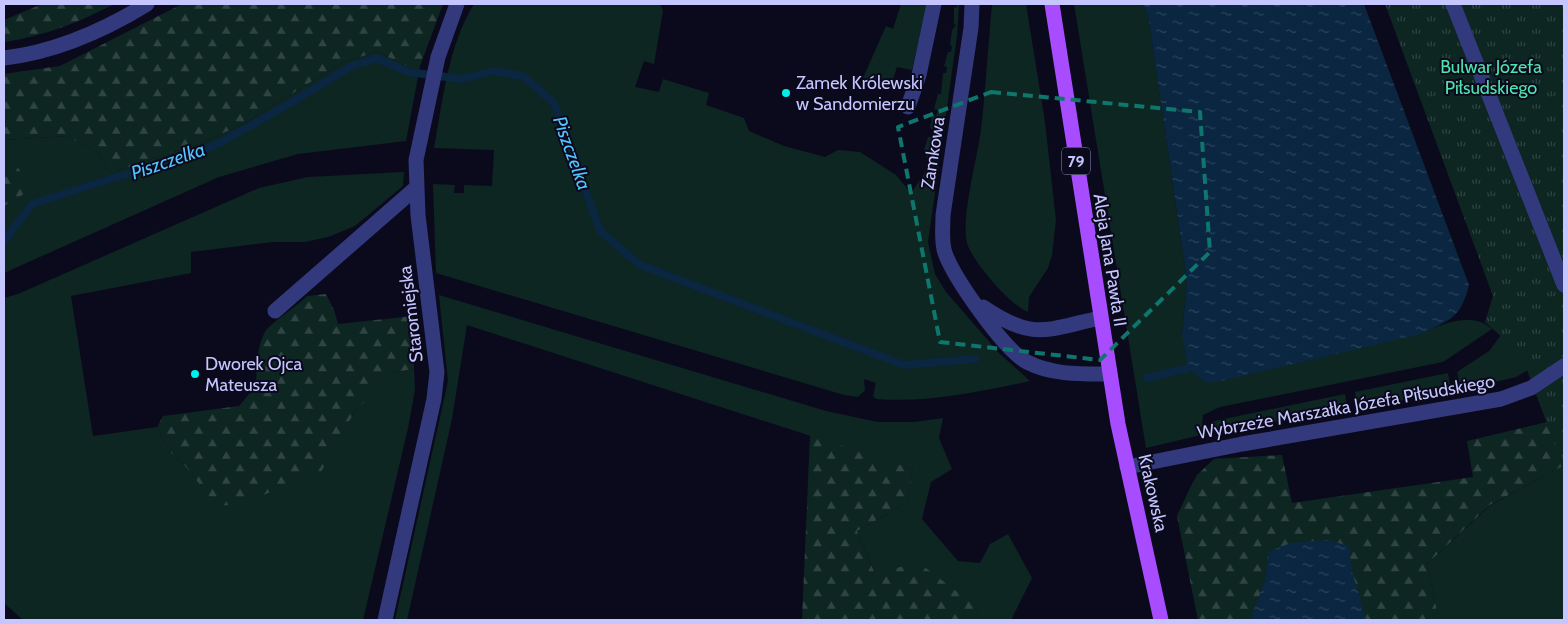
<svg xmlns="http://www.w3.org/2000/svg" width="1568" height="624" viewBox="0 0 1568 624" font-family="Cabin,sans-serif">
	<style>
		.green { fill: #0d2622 }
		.forest { fill: url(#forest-firs) }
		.park { fill: url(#park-tufts) }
		.water { fill: url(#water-ripples) }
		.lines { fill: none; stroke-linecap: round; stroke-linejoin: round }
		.stream { stroke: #0a2641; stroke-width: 8 }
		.minor { stroke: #33397d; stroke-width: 15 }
		.major { stroke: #a74cff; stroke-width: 15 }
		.marked { fill: none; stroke: #0f766e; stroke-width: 4; stroke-dasharray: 10 6; stroke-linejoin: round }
		.poi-dot { fill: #00f0ec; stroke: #0b0a1c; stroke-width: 2 }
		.labels { text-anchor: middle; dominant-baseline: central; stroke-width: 4; stroke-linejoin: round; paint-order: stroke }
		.shield { fill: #0b0a1c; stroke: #8d8dbb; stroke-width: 1 }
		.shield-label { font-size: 16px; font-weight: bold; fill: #c5c5ff }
		.park-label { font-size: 18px; fill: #4ee2ac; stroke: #0b0a1c }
		.poi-label { font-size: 18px; fill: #c5c5ff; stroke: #0b0a1c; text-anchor: start }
		.street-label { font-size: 18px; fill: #c5c5ff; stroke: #0b0a1c }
		.water-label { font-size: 19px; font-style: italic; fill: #53c4ff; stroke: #0b0a1c }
	</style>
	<defs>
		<pattern id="forest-firs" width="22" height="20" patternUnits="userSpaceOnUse" patternTransform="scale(1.25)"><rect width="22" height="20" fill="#0d2622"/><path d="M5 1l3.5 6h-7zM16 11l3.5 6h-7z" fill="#2f4443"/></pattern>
		<pattern id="park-tufts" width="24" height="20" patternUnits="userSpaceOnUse" patternTransform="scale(1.25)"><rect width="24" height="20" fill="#0d2622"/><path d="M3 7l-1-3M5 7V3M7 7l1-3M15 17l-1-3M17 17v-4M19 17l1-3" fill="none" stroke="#2f4443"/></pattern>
		<pattern id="water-ripples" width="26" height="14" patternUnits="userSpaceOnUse" patternTransform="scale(1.25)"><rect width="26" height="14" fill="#0a2641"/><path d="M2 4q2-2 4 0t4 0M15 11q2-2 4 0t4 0" fill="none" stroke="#2c445e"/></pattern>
	</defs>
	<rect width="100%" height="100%" fill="#0b0a1c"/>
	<path class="green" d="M474,4h186l3,7 -9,53 -10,-3 -9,26 24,5 4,-13 46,14 -3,12 38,13 5,13 35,15 41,11 13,-7 22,2 36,23 15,18 22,-32 -7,-4 2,-5 -4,-2 4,-13h4l1,-7 -3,-2 2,-13 4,1 2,-6 -4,-1 4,-15h3l2,-21h3l1,-6 -3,-1 4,-14h3l1,-6 -2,-1 2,-15 4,-5 -2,-1v-17l3,1v-4h2l-2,32 -29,206 7,32 11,18 53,61 31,28c-51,11 -101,22 -154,18l-3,-3 3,-13 -12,-4 1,11 -7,7 -14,-2 -408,-122 -3,-89 22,1 -1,8h10v-8l28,1 2,-36 -60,-2c9,-48 14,-102 40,-144z
		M901,4h26l-15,66 -15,-3 -6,18 -28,-7 23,-52 7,3z
		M992,4h34l19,118 11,98 -4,35 -4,13 -19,29 -1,15c-19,-8 -52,-47 -60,-66 -9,-23 10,-90 13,-117 5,-41 7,-84 11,-125z
		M1074,4h69l5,11 39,266 -5,53h238c22,-10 52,-23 72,-5l-49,33 -223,45 -17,8 -2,20 -55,13z
		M377,52l30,14h13l-14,75 -108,13 -79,23 -215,96v-133l62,-4 30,15 15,22 95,-32 39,-18 98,-61z
		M404,172l-1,14 -48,40 -27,11 -23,5h-32l-82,10v21l-120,23 22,140 64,-9 12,24 16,15 33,40 115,-56 22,-39 19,-20 21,-19 19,-3 1,21 -7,38 -45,192h-340l-19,-17v-305l14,-4 241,-106 49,-11z
		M439,295l387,116 52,11h36l29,-4 -4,20 13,31 -21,13 -9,37 36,42 22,2 10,-19 18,-10 24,44 -21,42h-32l-2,-13 -102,-33 -18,-43 50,-28 6,-34 -446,-144 -15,94 -45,201h-12l53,-239z
		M1508,326l23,42 -15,9 -55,13 -4,-18 32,-21z
		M1448,373l3,19 -94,16 -2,-16z
		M1345,394l3,16 -131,21 -7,-4 1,-5 8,-2z
		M1564,465v155h-125l-12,-56 64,-59z"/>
	<path class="forest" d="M42,4h72c-39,20 -67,31 -110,38v-22z
		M182,4h261l-23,62h-13l-30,-14 -34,10 -98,61 -39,18 -95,32 -15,-22 -30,-15 -62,4v-66l56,-8z
		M4,163h11l17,26 -28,17z
		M326,294l8,16 4,14 75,-8 1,53 -19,3 -40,39 -34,61 -80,32 -24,2 -32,-40 -16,-15 -12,-24 6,-11 76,-10 17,-20c1,-17 0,-39 9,-54 5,-9 33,-26 42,-36z
		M1547,422l16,44 -73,39 -63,59 12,56h-241l-21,-104 12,-26 8,-15 17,-16 68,-4 10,48 181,-26 -6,-36z
		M810,435l103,34 -6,34 -50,28 18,43 43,-12 59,45 2,13h-177z"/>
	<path class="park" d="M1385,4h179l-1,462 -42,-112 -36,-32 8,-26z"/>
	<path class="water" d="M1143,4h221l105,281c-8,33 -19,35 -48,49l-196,46 -19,3 -18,-15 -6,-34 5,-53 -39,-266z
		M1328,540l21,6 3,25 14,49h-115v-3l14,-36 4,-30 22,-8z"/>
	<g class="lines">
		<path class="stream" d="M4,241l28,-37 81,-26 50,-13 57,-22 74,-42 56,-34 27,-9 31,14 54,7 31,-8 30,5 31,27 46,128 40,34 264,100 71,-6
			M1147,378l41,-10"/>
		<path class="minor" d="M972,4l-1,24 -28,187c0,13 -2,26 2,38 9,25 59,97 82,109 25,13 54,12 82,12
			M1453,4l111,281
			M4,58c51,-6 99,-27 143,-54
			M908,107l11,-32 15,-71
			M983,307c50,34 62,23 117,11
			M275,311l142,-124
			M1127,467l115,-23 259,-45 30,-11 33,-22
			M385,620l49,-221 3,-27 -19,-157 -2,-55 22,-103 19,-53"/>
		<path class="major" d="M1052,4l66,420 43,196"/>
	</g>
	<path class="marked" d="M991,92l209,20 10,140 -110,108 -160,-18 -42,-215z"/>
	<g class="poi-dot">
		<circle cx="786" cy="93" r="5"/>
		<circle cx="195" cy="374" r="5"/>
	</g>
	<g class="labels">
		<rect class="shield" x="1062" y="147.5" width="28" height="27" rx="4"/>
		<g class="shield-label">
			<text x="1076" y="161">79</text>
		</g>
		<g class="park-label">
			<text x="1491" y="67">Bulwar Józefa<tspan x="1491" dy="21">Piłsudskiego</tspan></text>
		</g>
		<g class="poi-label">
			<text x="796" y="83">Zamek Królewski<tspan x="796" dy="21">w Sandomierzu</tspan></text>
			<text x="205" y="364">Dworek Ojca<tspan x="205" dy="21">Mateusza</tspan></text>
		</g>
		<g class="street-label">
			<text transform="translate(933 153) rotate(-81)">Zamkowa</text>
			<text transform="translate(1110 260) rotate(81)">Aleja Jana Pawła II</text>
			<text transform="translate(411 314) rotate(-97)">Staromiejska</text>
			<text transform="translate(1346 407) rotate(-10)">Wybrzeże Marszałka Józefa Piłsudskiego</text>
			<text transform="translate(1153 493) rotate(77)">Krakowska</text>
		</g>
		<g class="water-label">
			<text transform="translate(572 153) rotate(70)">Piszczelka</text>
			<text transform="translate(168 161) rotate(-19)">Piszczelka</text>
		</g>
	</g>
	<rect width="1568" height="624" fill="none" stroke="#c5c5ff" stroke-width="10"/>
</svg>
